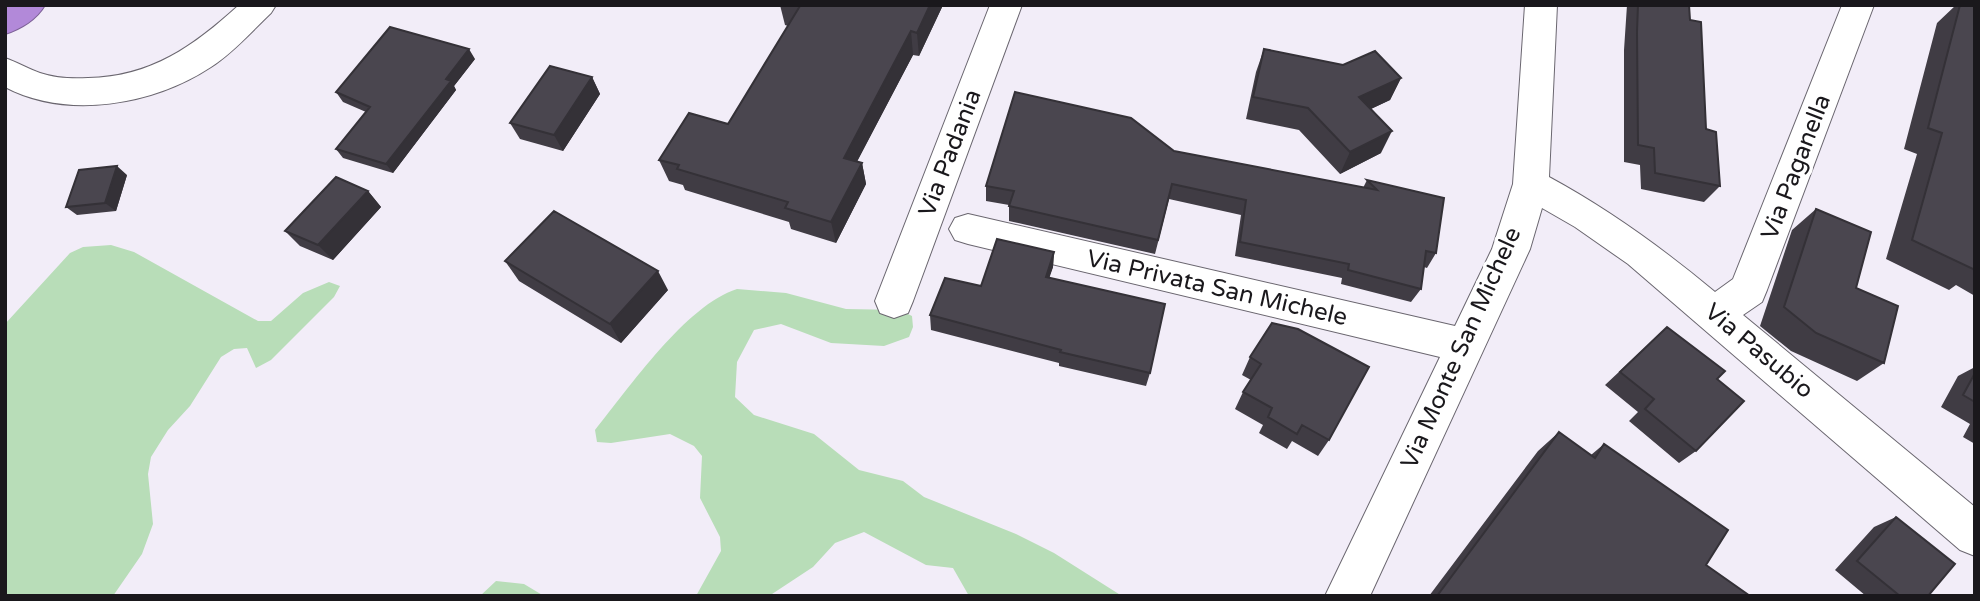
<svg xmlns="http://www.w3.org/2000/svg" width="1980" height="601" viewBox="0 0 1980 601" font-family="'Varela Round',sans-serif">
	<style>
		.green { fill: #b8ddb8 }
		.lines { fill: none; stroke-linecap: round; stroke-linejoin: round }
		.minor-casing { stroke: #6a666f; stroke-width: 2 }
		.highway-casing { stroke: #7d6197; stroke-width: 2 }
		.minor { fill: #fff; fill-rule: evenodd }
		.highway { fill: #b289d9; fill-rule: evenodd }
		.wall { fill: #403c44 }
		.shaded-wall { fill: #343137 }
		.building { fill: #4a464f; stroke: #343137; stroke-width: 2 }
		.labels { text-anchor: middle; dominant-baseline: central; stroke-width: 7; stroke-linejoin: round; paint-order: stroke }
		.street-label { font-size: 24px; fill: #1a181c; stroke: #fff }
	</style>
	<rect width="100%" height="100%" fill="#f2edf8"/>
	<path class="green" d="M111,245l23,7 124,69h13l32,-28 26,-11 11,4 -6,11 -63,63 -15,8 -9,-20 -13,1 -13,8 -31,49 -22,24 -17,27 -3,17 5,50 -11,30 -29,42h-108v-272l65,-71 13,-6z
		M737,289l49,4 60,16 54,1 12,6 1,11 -4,10 -25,9 -53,-3 -50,-19 -27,6 -17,32 -2,35 19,18 60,19 45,36 44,11 21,16 92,37 38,19 68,43h-153l-16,-28 -27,-3 -62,-33 -29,11 -22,24 -44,29h-73l25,-45 -1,-14 -20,-39 2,-42 -8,-10 -24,-12 -59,9 -14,-1 -2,-12c34,-42 91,-125 142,-141z
		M496,581l28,3 20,12h-64z"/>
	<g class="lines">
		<g class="minor-casing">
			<path id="minor" d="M239,5h37l-5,8c-19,18 -37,39 -60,54 -58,38 -143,53 -206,20v-29c12,4 23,11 35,15 15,5 32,6 48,5 63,-1 106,-32 151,-73z
				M990,5h32l-109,296 -5,12 -14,5 -14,-5 -5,-12z
				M1525,5h32l-8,172c61,33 113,71 166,115l18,-13 109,-274h32l-107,285 -5,12 -19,13 232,192v49l-15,-6 -332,-286 -53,-37 -33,-19 -12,41 -160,347h-45l115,-239 -472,-113 -13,-4 -6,-11 6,-11 13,-4 487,112 37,-77 21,-65z"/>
		</g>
		<g class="highway-casing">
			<path id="highway" d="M5,5h40c-8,14 -24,24 -40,29z"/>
		</g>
		<use href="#minor" class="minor"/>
		<use href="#highway" class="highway"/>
	</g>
	<path class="wall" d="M780,5h163l-24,51 -6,-1 -56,106 5,2 4,21 -30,59 -45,-14 -2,-7 -104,-32 -2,-5 -14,-4 -10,-21 69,-36 60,-98 -3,-1z
		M1627,5h62l1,15 16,109 14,57 -16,16 -63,-13 -1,-24 -16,-3v-112z
		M1956,5h19v291l-19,-11 -7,5 -63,-31 31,-105 -13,-5 33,-126z
		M1264,49l137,29 -11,22 -19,9 10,44 -41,21 -41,-44 -53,-11 10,-47z
		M475,59l-21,27 2,4 -63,83 -50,-15 -7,-9 30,-37 -23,-10 -7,-10z
		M592,77l8,17 -37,57 -43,-12 -10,-16z
		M1174,151l189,37 4,-8 69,73 -9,15 -3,-1 -3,22 -10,13 -70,-18 1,-6 -107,-22 6,-41 -72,-16 -14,55 -146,-33v-16l-23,-4v-15z
		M127,175l-11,36 -39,4 -11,-8z
		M368,191l13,16 -48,53 -33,-14 -15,-15z
		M1816,209l40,79 28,75 -27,18 -66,-30 -31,-25 32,-96z
		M1054,252l-1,15 -4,10 101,96 -4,13 -87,-20v-3l-128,-33 -1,-15 51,-29z
		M505,261l163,29 -47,53 -102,-62z
		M1272,323l57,117 -11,16 -26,-15 -5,8 -28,-16 4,-8 -28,-16 8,-17 8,-12 -9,-5 8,-18z
		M1667,327l50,52 -21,72 -17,12 -50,-42 9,-9 -33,-27z
		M1975,367v77l-12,-7 7,-13 -29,-17 17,-31z
		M1559,432l32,23 13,-11 102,121 44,31h-321l109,-145z
		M1896,517l32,79h-62l-31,-26 39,-43z"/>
	<path class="shaded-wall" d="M930,5h13l-24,51 -2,-23z
		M911,31l2,24 -65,124 -4,-21z
		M469,49l6,10 -21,27 2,4 -63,83 -7,-9 60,-85z
		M592,77l8,17 -37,57 -9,-16z
		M1401,78l-11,22 -41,19 10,-22z
		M1392,131l-11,22 -41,21 10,-22z
		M862,163l4,21 -30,59 -5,-21z
		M117,166l10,9 -11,36 -11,-8z
		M368,191l13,16 -48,53 -15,-15z
		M1054,252l-1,15 -8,24 1,-14z
		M658,271l10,19 -47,53 -11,-19z"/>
	<path class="building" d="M796,5h134l-13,28 -6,-2 -67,127 18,5 -31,59 -46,-14 3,-6 -111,-33 2,-4 -20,-5 30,-47 39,11 72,-118z
		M1638,5h51l1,15 11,2 5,107 10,3 4,54 -65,-13 -1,-25 -16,-3 -1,-113z
		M1960,5h15v265l-63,-30 30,-107 -14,-5z
		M390,27l79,22 -23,30 5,2 -65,83 -50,-15 34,-42 -34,-15z
		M1264,49l79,16 32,-14 26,27 -42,19 33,34 -42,21 -42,-44 -55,-11z
		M550,66l42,11 -38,58 -44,-12z
		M1015,92l116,26 43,33 203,39 -10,-10 77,18 -8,55 -10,-2 -5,38 -73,-19 1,-6 -109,-22 6,-42 -74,-16 -14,56 -149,-34 5,-15 -28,-5z
		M117,166l-12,37 -39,4 13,-37z
		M336,177l32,14 -50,54 -33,-14z
		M1816,209l55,23 -15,56 42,18 -14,57 -68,-30 -32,-26z
		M554,211l104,60 -48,53 -105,-63z
		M997,239l57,13 -8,25 119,27 -15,69 -90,-21 1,-2 -131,-35 15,-37 36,8z
		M1272,323l26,6 71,38 -40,73 -27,-15 -5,9 -29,-17 4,-9 -29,-16 18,-28 -11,-7z
		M1667,327l58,44 -8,8 27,22 -48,50 -51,-42 9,-10 -34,-27z
		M1975,373v29l-12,-7z
		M1559,432l36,26 9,-14 124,86 -22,35 44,31h-313z
		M1896,517l59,47 -27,32h-28l-43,-35z"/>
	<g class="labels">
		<g class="street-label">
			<text transform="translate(950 153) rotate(-69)">Via Padania</text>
			<text transform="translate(1796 167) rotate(-69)">Via Paganella</text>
			<text transform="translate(1217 288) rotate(13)">Via Privata San Michele</text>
			<text transform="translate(1461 348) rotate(-66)">Via Monte San Michele</text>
			<text transform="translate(1759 351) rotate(40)">Via Pasubio</text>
		</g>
	</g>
	<rect width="1980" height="601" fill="none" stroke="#1a181c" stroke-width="14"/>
</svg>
